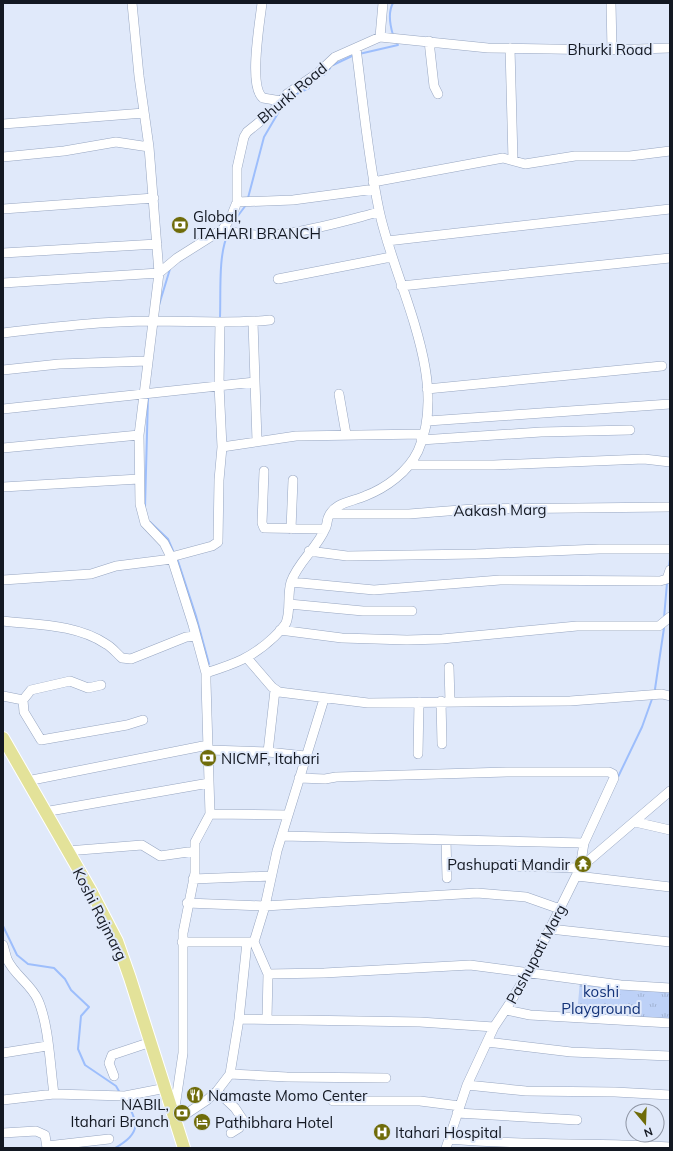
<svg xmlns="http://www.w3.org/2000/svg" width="673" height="1151" viewBox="0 0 673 1151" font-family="Mulish,sans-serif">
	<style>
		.grass { fill: url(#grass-tufts) }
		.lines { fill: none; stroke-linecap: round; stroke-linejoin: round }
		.stream { stroke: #9dbefc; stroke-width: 2 }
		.minor-casing { stroke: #97a6c1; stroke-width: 10 }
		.major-casing { stroke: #fff; stroke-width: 14 }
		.minor { stroke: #fff; stroke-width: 9 }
		.major { stroke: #e3e299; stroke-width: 12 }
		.labels { text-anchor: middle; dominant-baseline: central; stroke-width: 4; stroke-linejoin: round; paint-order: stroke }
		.street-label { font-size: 15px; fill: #131822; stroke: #e0e9fa }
		.poi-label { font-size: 15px; fill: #131822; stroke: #e0e9fa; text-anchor: start }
		.park-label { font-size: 15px; fill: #133379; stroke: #e0e9fa }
	</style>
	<defs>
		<pattern id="grass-tufts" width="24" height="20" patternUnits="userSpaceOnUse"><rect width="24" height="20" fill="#bdd1f7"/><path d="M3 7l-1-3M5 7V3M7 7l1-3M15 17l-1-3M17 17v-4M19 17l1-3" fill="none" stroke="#a2b3d3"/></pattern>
	</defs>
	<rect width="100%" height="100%" fill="#e0e9fa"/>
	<path class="grass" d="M580,981l90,8v32l-93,-7z"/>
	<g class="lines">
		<path class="stream" d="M393,35c-3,-10 -5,-23 0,-32
			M359,54l39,-9 -2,-3
			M333,65l19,-9
			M324,75l6,-7
			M288,98l21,-10
			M248,198l16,-61 17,-29
			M234,221l12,-16
			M159,305l11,-36
			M220,317c1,-23 -2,-63 8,-83
			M145,507l3,-110
			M150,522l18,17 6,14
			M177,558l19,58 13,48
			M669,567l1,-8
			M664,618l3,-35
			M655,689l9,-61
			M618,777l24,-50 10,-28
			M3,926l14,29 11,9 26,4 11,11 6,11 18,17 -8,9 -3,33 7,16 31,21 4,7
			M115,1148c27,-15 24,-26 9,-50"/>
		<g class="minor-casing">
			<path id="minor" d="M132,3l7,73 10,71 10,126 -20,162 1,69 5,19 19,20 8,16 21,66 13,48v9l4,132 -15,28v31l-12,60v120l-9,61
				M262,3c-2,19 -14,84 1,95l18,3
				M611,3l1,47
				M380,37l3,-34
				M429,41l5,45 4,8
				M510,48l3,112
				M3,124l141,-11
				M3,157l61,-6 52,-9 33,5
				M373,182l130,-24 22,6 50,-8h55l40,-5
				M237,202l56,-2 82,-11
				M3,209l151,-11
				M223,229c43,17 113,-6 156,-17
				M387,241l283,-32
				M3,253l154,-9
				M278,279l113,-22
				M3,283l156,-10 18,-15 46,-29 8,-12 6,-15v-34l7,-31 3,-5 26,-21 14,-17 31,-21 17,-16 45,-20 108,11 119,2 63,-2
				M401,286l269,-28
				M220,322l-1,63 3,62
				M253,322l4,119
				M3,333c50,-6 101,-12 152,-12 38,0 77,3 115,-1
				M3,370l56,-6 88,-3
				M427,389l235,-23
				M339,394l7,40
				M3,409l252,-27
				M428,421l242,-17
				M421,440l120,-8 89,-2
				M3,448l136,-13
				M410,465h84l150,-6 26,3
				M264,471l-2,52 2,5 61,1
				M3,487l136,-8
				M330,514h79l64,-5 197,-2
				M291,529l2,-49
				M309,551l38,5 129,-2 123,-5h71
				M171,557l41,-11 6,-4 1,-62 3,-33 74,-11 128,-2
				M3,580l88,-6 25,-8 56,-7
				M291,582l83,8 126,-10 160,1 7,-2 3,-9
				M289,604l74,7h49
				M3,621c34,4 73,3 103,23 6,3 11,10 16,14l9,1 55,-22 9,-1
				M280,630l62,8 65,2 35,-1 135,-13h82l11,-9
				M247,658l25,29 7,5 89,11 202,-2 92,-7 8,2
				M449,667l1,35
				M206,673c28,-9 46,-15 68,-36 4,-4 9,-9 12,-14 5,-12 1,-28 5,-41 7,-20 26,-34 34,-53 2,-3 2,-8 3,-11 6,-16 24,-16 37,-22 21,-8 43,-24 53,-45 33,-72 -24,-168 -39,-241 -11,-53 -16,-108 -23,-162
				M3,696l20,4 8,-10 39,-9 18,7 13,-3
				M23,700l1,12 17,28 86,-15 16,-5
				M441,701l1,43
				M209,750l59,2 37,4
				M268,752l7,-62
				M418,754l1,-52
				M299,778l26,1 11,-2 171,-5h102l4,2 1,4 -30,65 -4,25 -103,-3
				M27,781l181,-36
				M44,812l165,-29
				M210,814l78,1
				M635,822l35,8
				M282,836l302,7
				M446,840l1,38
				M67,851l75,-6 18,11 35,-5
				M577,876l93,11
				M193,879l78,-3
				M187,903l78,3 212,-13 49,4 34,12
				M550,929l120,13
				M182,942h72l14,32
				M254,942l11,-36 12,-55 47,-152
				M3,945l4,14h-4
				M506,1010l24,5 140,8
				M239,1019l181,3 74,5
				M267,1019l1,-45 56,-1 146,-8 151,20 49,3
				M487,1042l84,10 99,4
				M3,1053l44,-7
				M230,1074l57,3 99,1
				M114,1076l-5,-13 3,-8 39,-13
				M467,1085l59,6 89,1 55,3
				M217,1091l18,17 8,12 -4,8 -8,5
				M54,1094l71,2 41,-8
				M3,1100l51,-6c-4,-28 -5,-69 -16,-94 -7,-16 -24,-25 -31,-41
				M333,1101h87l40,5
				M457,1113l120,7
				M177,1120l30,-20 10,-9 13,-17 9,-55 8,-77
				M3,1133l33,-2 9,4 2,13
				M449,1139c73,7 147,3 221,8
				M47,1146l62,-7
				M446,1148l21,-63 27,-58 14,-21 21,-35 51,-103 90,-77"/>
		</g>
		<g class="major-casing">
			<path id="major" d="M3,738l88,153 26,50 13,37 54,170"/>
		</g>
		<use href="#minor" class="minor"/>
		<use href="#major" class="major"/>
	</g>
	<defs>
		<g id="bank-disc" transform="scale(0.9)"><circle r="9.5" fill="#6f6c0a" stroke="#e0e9fa"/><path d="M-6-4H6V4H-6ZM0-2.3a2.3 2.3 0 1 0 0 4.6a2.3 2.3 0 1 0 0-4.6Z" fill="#fff"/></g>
		<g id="temple-disc" transform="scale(0.9)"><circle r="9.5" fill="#6f6c0a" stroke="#e0e9fa"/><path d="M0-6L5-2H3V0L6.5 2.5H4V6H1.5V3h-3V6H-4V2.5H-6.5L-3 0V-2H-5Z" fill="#fff"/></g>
		<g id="restaurant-disc" transform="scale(0.9)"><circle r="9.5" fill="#6f6c0a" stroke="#e0e9fa"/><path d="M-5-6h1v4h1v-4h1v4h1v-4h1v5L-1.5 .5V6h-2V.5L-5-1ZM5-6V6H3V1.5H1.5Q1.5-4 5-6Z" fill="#fff"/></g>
		<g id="hotel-disc" transform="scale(0.9)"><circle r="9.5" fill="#6f6c0a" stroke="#e0e9fa"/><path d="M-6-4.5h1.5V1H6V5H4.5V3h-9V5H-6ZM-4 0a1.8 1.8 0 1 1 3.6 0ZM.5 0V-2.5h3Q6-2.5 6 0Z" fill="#fff"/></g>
		<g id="hospital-disc" transform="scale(0.9)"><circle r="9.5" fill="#6f6c0a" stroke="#e0e9fa"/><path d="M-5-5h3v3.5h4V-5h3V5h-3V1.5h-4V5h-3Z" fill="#fff"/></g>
	</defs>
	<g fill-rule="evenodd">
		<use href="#bank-disc" x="180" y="225"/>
		<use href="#bank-disc" x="208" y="758"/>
		<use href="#temple-disc" x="583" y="864"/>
		<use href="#restaurant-disc" x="195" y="1095"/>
		<use href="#bank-disc" x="182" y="1113"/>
		<use href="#hotel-disc" x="202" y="1122"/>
		<use href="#hospital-disc" x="382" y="1132"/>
	</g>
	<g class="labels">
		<g class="street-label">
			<text x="610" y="49">Bhurki Road</text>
			<text transform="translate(292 93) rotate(-40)">Bhurki Road</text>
			<text transform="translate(500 510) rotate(-1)">Aakash Marg</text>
			<text transform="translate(100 914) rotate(63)">Koshi Rajmarg</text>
			<text transform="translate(536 954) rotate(-62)">Pashupati Marg</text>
		</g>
		<g class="poi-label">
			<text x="193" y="216">Global,<tspan x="193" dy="17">ITAHARI BRANCH</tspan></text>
			<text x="221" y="758">NICMF, Itahari</text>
			<text x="570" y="864" text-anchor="end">Pashupati Mandir</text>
			<text x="208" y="1095">Namaste Momo Center</text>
			<text x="169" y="1104" text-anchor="end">NABIL,<tspan x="169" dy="17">Itahari Branch</tspan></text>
			<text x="215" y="1122">Pathibhara Hotel</text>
			<text x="395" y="1132">Itahari Hospital</text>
		</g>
		<g class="park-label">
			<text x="601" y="991">koshi<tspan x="601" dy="17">Playground</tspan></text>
		</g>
	</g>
	<rect width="673" height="1151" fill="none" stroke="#131822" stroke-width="8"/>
	<g transform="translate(645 1123) rotate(161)"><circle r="19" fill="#e0e9fa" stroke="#8e95a4"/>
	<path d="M0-3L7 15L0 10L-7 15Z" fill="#6f6c0a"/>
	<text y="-6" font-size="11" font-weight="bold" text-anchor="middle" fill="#131822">N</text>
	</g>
</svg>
